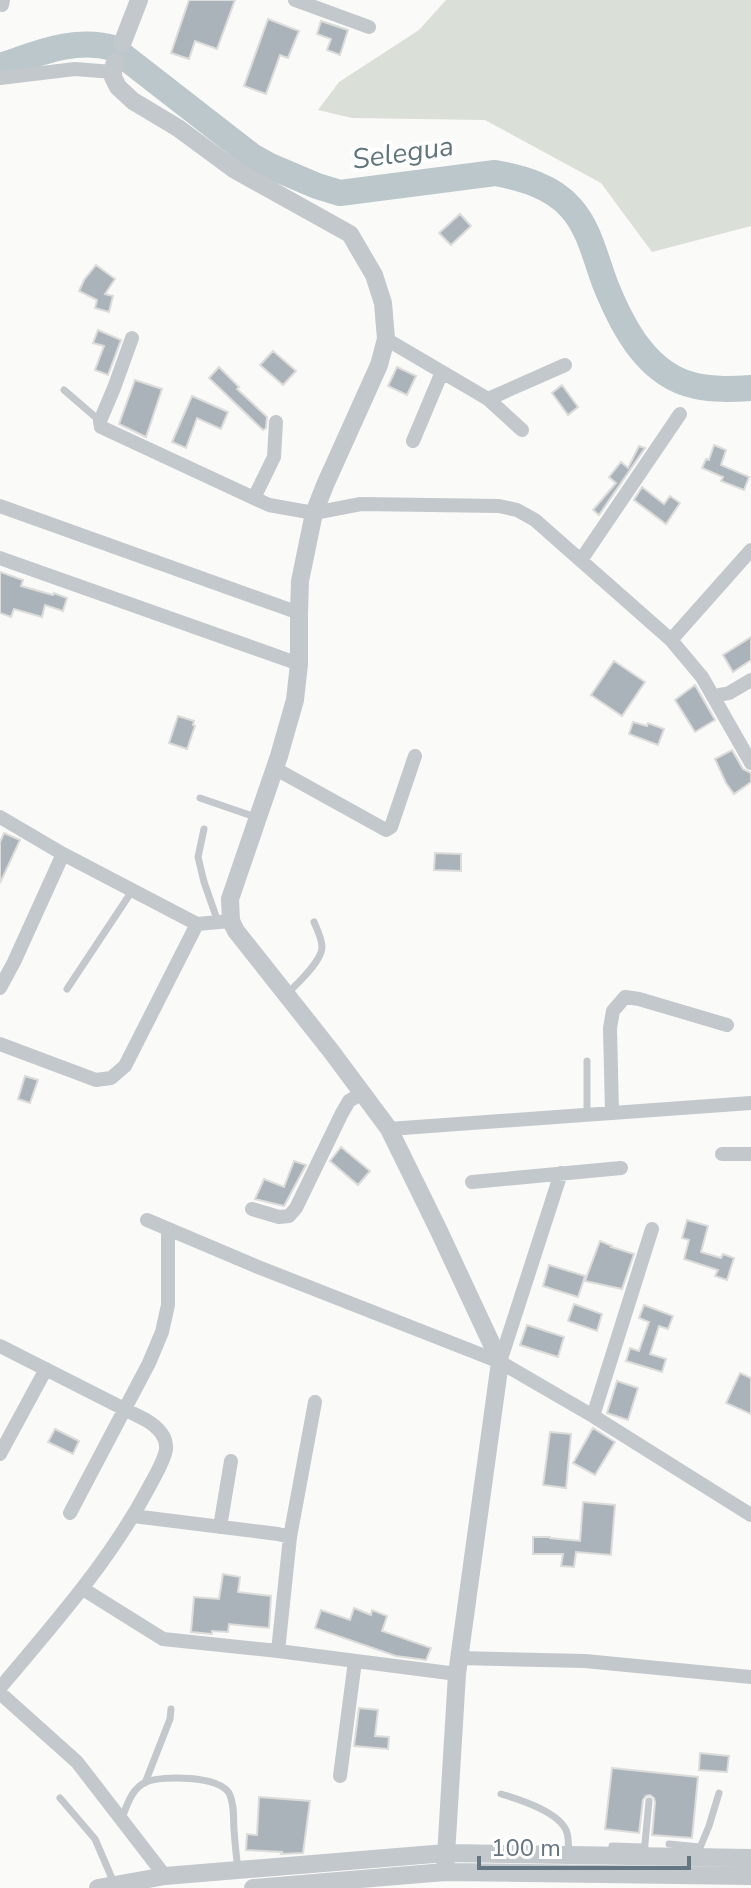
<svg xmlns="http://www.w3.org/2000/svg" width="751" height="1888" viewBox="0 0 751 1888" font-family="'Nunito Sans',sans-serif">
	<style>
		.green { fill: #dadfd7 }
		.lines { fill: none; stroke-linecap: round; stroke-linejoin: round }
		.river { stroke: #bbc7cb; stroke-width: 26 }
		.building { fill: #aab3b9; stroke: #dcdcda; stroke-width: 2 }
		.service { stroke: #c3c8cc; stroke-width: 7 }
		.minor { stroke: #c3c8cc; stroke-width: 14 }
		.tertiary { stroke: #c3c8cc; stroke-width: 18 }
		.labels { text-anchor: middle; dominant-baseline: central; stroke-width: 8; stroke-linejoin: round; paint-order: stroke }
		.water-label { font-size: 28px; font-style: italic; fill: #60757c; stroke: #fff }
	</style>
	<rect width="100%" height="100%" fill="#fafaf8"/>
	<path class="green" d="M446,0h305v226l-99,26 -51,-69 -116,-63 -133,-2 -34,-8 21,-28 80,-52z"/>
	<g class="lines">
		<path class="river" d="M0,66c37,-12 74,-29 113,-18l139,108 18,10 47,20 23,7 155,-20c27,5 57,13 76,35 19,21 25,53 35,78 17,42 42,90 90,100 18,4 37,3 55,2"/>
	</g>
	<path class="building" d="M189,0h46l-18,49 -22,-8 -6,18 -18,-6z
		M268,19l31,12 -11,27 -8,-3 -14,39 -22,-8z
		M321,21l27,9 -8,25 -13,-5 4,-11 -14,-5z
		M460,214l11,12 -20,19 -12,-12z
		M96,265l19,14 -10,15 8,2 -4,16 -14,-4 2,-8 -18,-9 5,-11z
		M98,330l23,10 -13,35 -13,-5 9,-24 -11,-3z
		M273,351l23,20 -13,14 -23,-20z
		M219,367l20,20 -2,2 30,28 -1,11 -3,2 -54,-52z
		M397,367l19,9 -9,19 -19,-9z
		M135,380l27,9 -16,48 -27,-13z
		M562,385l16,22 -10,8 -16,-22z
		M192,396l36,16 -7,17 -24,-11 -11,30 -14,-6z
		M714,445l12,5 -5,15 28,12 -5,13 -23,-9 2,-4 -21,-9 4,-9 3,1z
		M639,446l6,2 -46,67 -6,-5 23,-27 -7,-6 12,-15 7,6z
		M642,487l22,17 6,-8 10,7 -14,21 -32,-24z
		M0,572l23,8 -2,6 32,9 1,-2 13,5 -4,13 -18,-6 -3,12 -28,-8 -3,8 -11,-4z
		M751,637v23l-18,12 -10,-17z
		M614,661l31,21 -23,34 -31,-21z
		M695,685l20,35 -20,12 -20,-32z
		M178,716l16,5 -1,4 2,1 -8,23 -18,-6z
		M633,722l14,4 1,-3 16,6 -6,16 -29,-11z
		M732,750l11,19 8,4v9l-17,12 -8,-11 -11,-24z
		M4,833l16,7 -20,43v-41z
		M435,853l26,1v17l-27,-1z
		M25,1076l13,4 -8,23 -12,-4z
		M341,1147l29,24 -12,14 -28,-24z
		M294,1161l12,4 -22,41 -29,-7 9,-20 20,8z
		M687,1220l21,6 -7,26 20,6 2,-4 11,4 -7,22 -12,-4 3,-6 -34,-11 5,-19 -7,-2z
		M600,1241l12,5 -1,1 23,7 -12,35 -37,-8z
		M549,1265l36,11 -7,21 -35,-11z
		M574,1304l28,10 -5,17 -29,-10z
		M644,1305l29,11 -5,13 -9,-3 -9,28 16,5 -4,13 -36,-11 4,-13 9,3 10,-29 -10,-4z
		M527,1325l37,12 -6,20 -38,-12z
		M740,1373l11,5v36l-25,-11z
		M617,1381l21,7 -10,32 -21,-7z
		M593,1428l22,14 -20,33 -22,-12z
		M55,1429l24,12 -6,13 -25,-12z
		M550,1432l21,2 -5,54 -23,-3z
		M583,1502l32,3 -4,50 -35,-3 -2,15 -13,-1 2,-12h-30v-17h17v1l30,3z
		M223,1574l17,3 -2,15 33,4 -2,32 -40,-4 -1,8 -16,-1v3l-21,-2 3,-35 25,2z
		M354,1608l17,7 1,-5 15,6 -5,15 49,17 -5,12 -30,-4 -81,-28 6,-18 29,10z
		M359,1708l19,2 -3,26 14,1 -1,12 -34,-3z
		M700,1753l29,3 -2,16 -28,-2z
		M612,1768l86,9 -6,61 -40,-3 3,-33 -1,-4 -4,-3 -4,1 -3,4 -4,33 -34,-4z
		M259,1797l51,4 -7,52 -22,1 1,-2 -36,-2 1,-16 10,1z"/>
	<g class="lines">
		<path class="service" d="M64,390l36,31
			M200,798l58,20
			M204,829l-6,28 6,25 14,40
			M67,989l65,-98
			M288,993c10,-10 34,-32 34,-46 0,-8 -5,-18 -8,-25
			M587,1061v53
			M145,1783l25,-64 1,-10
			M501,1794c18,5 61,19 66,39 2,6 1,14 2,20
			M60,1798l35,41 19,44
			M122,1818c5,-13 10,-30 24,-36 17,-7 73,-6 83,11 6,12 4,25 5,37 1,13 2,26 4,38
			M669,1844l31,3
			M612,1846l33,1
			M644,1854l5,-53
			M697,1855l12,-29 10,-33"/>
		<path class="minor" d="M295,0l74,27
			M2,5l1,-5
			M0,78l75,-9 38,3
			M132,338l-18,50 -14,33 1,6 168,78 45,8 47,-9 138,2 18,4 18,10 136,120 31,37 49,86
			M386,339l102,60 34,31
			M488,399l77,-34
			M413,441l29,-69
			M254,498l20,-41 2,-35
			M0,506l299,107
			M0,558l299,106
			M581,560l99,-146
			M671,640l80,-90
			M714,696l15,-3 22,-13
			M274,768l112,62 5,-3 24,-71
			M0,817l63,37 134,70 34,-3
			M0,988l14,-26 49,-108
			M0,1044l96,36 15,-2 14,-12 72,-142
			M612,1113l-2,-85 3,-17 12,-14 14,2 88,26
			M389,1129l362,-26
			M722,1154h29
			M472,1182l149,-14
			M252,1209l27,8 10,-1 7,-8 46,-95 7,-12 13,-8
			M147,1220l111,47 242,95 93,54 158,99
			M0,1346l146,74c10,6 21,16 20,29 -1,11 -13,30 -18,40 -39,73 -95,136 -148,199
			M500,1362l61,-189
			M593,1416l59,-187
			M0,1454l46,-85
			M70,1513l79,-150 13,-31 6,-27v-76
			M133,1516l145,18 12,3
			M220,1527l11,-66
			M83,1589l80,50 115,12 179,23
			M278,1651l12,-114 25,-135
			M459,1658l126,3 166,16
			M0,1693l77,69 88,114
			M340,1776l15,-115"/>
		<path class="tertiary" d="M122,44l17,-44
			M115,62l-2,7v8l5,10 15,14 45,27 57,42 115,64 24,41 9,28 3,36 -7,26 -54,120 -11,28 -14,68 -1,32v51l-4,36 -16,56 -49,143 1,22 5,10 95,120 58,78 50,102 61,131 -43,312 -12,198
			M98,1888l67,-12 281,-23 305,5
			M253,1888l192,-16 306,4"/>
	</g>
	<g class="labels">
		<g class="water-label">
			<text transform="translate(403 153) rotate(-8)">Selegua</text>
		</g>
	</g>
	<path d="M479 1856v12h210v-12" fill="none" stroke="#657683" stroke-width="4"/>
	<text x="491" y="1856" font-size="24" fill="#657683" stroke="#ffffff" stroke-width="6" paint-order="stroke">100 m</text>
</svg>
